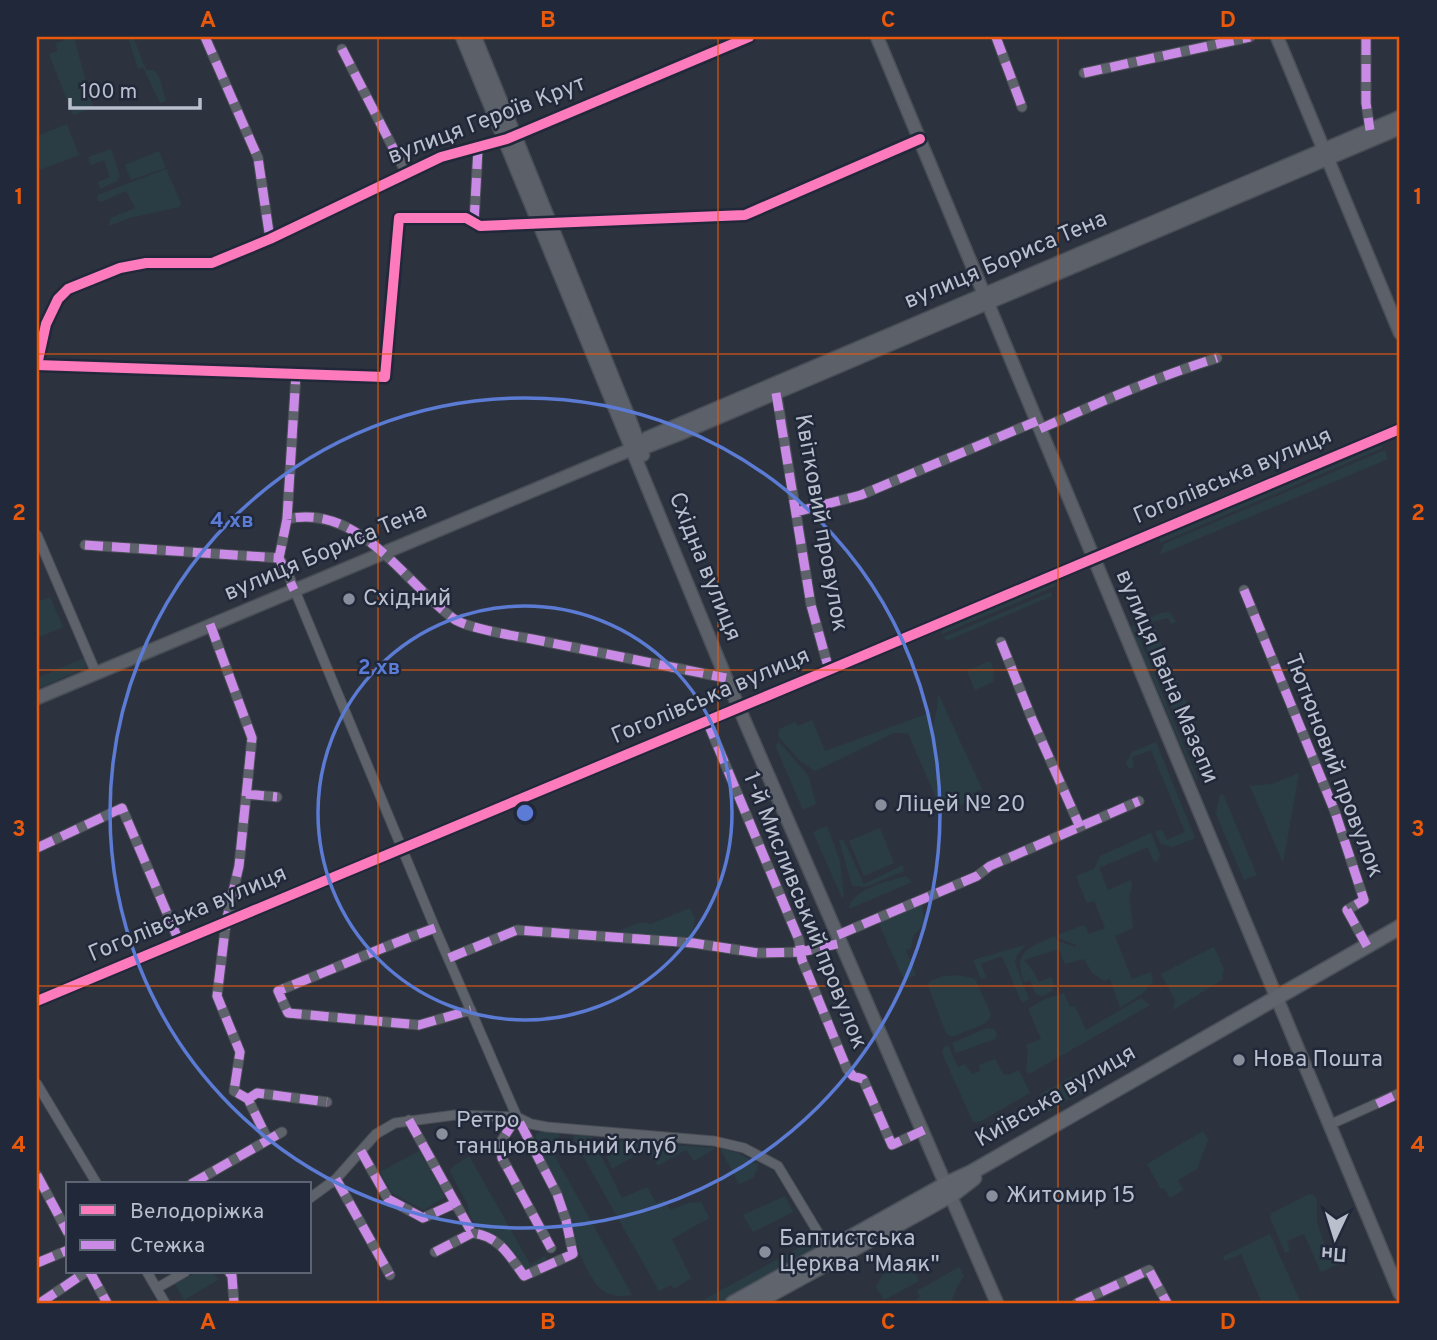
<svg xmlns="http://www.w3.org/2000/svg" width="1437" height="1340" viewBox="0 0 1437 1340" font-family="Overpass,sans-serif">
	<style>
		.green { fill: #2a3d44 }
		.lines { fill: none; stroke-linecap: round; stroke-linejoin: round }
		.street-casing { stroke: #4a4e56; stroke-width: 11 }
		.secondary-casing { stroke: #4a4e56; stroke-width: 15 }
		.primary-casing { stroke: #4b505a; stroke-width: 17 }
		.street { stroke: #5e626a; stroke-width: 9 }
		.secondary { stroke: #5c6069; stroke-width: 12 }
		.primary { stroke: #60646c; stroke-width: 14 }
		.tram { stroke: #5c6069; stroke-width: 2 }
		.quiet { stroke: #ca8be6; stroke-width: 9; stroke-dasharray: 18 9; stroke-linecap: butt }
		.cycleway-casing { stroke: #202839; stroke-width: 15 }
		.cycleway { stroke: #fd7abc; stroke-width: 10 }
		.grid { fill: none; stroke: #e8590c; stroke-width: 2; stroke-opacity: 0.55 }
		.ring { fill: none; stroke: #5b7bd4; stroke-width: 3.5 }
		.poi-dot { fill: #888e9b; stroke: #202839; stroke-width: 2.5 }
		.labels { text-anchor: middle; dominant-baseline: central; stroke-width: 5; stroke-linejoin: round; paint-order: stroke }
		.street-label { font-size: 23px; fill: #b9bfcd; stroke: #202839 }
		.poi-label { font-size: 23px; fill: #b9bfcd; stroke: #202839; text-anchor: start }
		.centre { fill: #5b7bd4; stroke: #202839; stroke-width: 3.5 }
		.ring-label { font-size: 21px; text-anchor: middle; font-weight: bold; fill: #5b7bd4; stroke: #202839; stroke-width: 5; stroke-linejoin: round; paint-order: stroke }
		.neatline { fill: none; stroke: #e8590c; stroke-width: 2.5 }
		.grid-label { font-size: 23px; text-anchor: middle; font-weight: bold; fill: #e8590c }
	</style>
	<rect width="100%" height="100%" fill="#2d333e"/>
	<path class="green" d="M74,37l19,71 -20,7 -24,-61 8,-3 -1,-8z
		M128,37h5l13,33h8c8,7 8,21 12,31l-6,2 -17,-36 -5,2z
		M67,124l12,31 -42,16v-35z
		M111,149l9,27 -3,5 -17,8 -2,-7 12,-5 -6,-17 -13,5 -3,-8z
		M159,151l7,17 -35,12 -6,-15z
		M166,169l15,34 -2,4 -50,11 -21,8 3,-8 24,-10 -9,-17 -25,11 -4,-2 1,-5z
		M1382,442v6l-222,95 -1,-5z
		M1385,450l3,9 -229,96 5,-11z
		M1054,582l2,4 -114,48 -1,-4z
		M1051,592l1,4 -106,45 -2,-4z
		M50,597l13,30 -26,11v-36z
		M1170,612l6,10 -5,2 -3,-6 -16,4 60,142 -15,6 -60,-146 24,-11z
		M1134,625l64,155h-2l-61,-143 -4,-11z
		M84,658l3,8 -2,2 -48,21v-11z
		M990,661l4,10 -1,11 -18,8 -8,-19z
		M938,693l44,96 -9,4 2,6 -26,11 -3,-6 -6,3 -32,-74h-14l-79,38 -15,-10 -22,-25 1,-7 16,-7 3,4 14,-6 13,31 107,-39 -3,12 3,6 5,-21z
		M778,741l30,34 8,29 -13,6 -27,-63z
		M1156,742l39,96 -23,9 -11,-3 -6,-12 7,-2 5,10 18,-8 -34,-82 -19,7 2,10 -5,2 -3,-6 6,-11z
		M1299,773l-16,90 -33,-77 22,-2z
		M1223,794l34,81 -13,5 -28,-66 4,-19z
		M827,826l13,35 4,36 -2,1 -29,-66z
		M880,828l14,35 -30,13 -15,-35z
		M1151,833l9,22 -2,5 -4,2 -6,-15 -49,21 9,22 23,-10 1,8 -3,8 4,32 -18,8 17,43 19,-7 2,10 -10,11 -23,15 -10,-29 -6,2 -12,-8 -8,-14 -19,5 -6,-15 -35,11 9,11 6,11 13,-5 2,8 -2,6 -9,5 -7,-1 -6,-15 -6,2c-12,-31 6,-35 31,-46l2,5 19,6v-2l-18,-7 -1,-3 27,-10 5,9 16,-6 -11,-27 -7,2 -11,-27 18,-7 6,-13z
		M843,839l21,45 39,-19 1,6 -38,16 -14,-1 -13,-46z
		M906,876l6,6 -63,27c2,-20 40,-28 57,-33z
		M922,904l2,20 -11,12 -2,12 -5,2 10,25 -12,5 -26,-58z
		M690,908l5,11 -5,21 -71,-5 -1,-4 24,-9 9,2z
		M1025,945l-9,12 -1,6 14,36 -7,4 -20,-47 -21,8 5,13 -5,2 -8,-19z
		M1214,947l10,22 -2,11 -49,30 2,-10 -14,-26z
		M960,975l15,4 15,33v6l-6,6 -32,13 -6,-4 -18,-48 2,-4 13,-5z
		M1064,993l6,14 5,-1 11,24 55,-32 9,7 -121,69 -3,-3 2,-21 -2,-5 15,-6 -13,-30 17,-10z
		M987,1028l7,1 3,5 -2,5 -39,14 -4,-10z
		M948,1045l10,22 7,-3 7,10 8,-3 -1,-6 16,-6 8,15 5,1 11,-5 11,23 -51,29h-6l-31,-69 2,-6z
		M1076,1074l9,16 -37,22 -7,-14v-4z
		M542,1131l16,2 2,3 -12,8 84,151c-12,3 -28,0 -35,-10 -8,-10 -16,-27 -20,-39 -6,-18 -6,-36 -15,-53 -9,-18 -29,-38 -26,-59z
		M1203,1131l5,9 -11,29 -19,11 5,10 -13,8 -6,-10 -3,1 -14,-25z
		M574,1134l17,2 31,62 25,-11 9,16 8,-4 6,11 18,-7 13,-1 8,16 -37,21 19,39 -17,11 -3,-4 -12,6 -85,-151z
		M605,1140l111,8 -22,13 -8,-11 -28,16 -11,-17 -35,20 -11,-24z
		M720,1148l18,5 21,12 -6,13 -14,6z
		M419,1151l26,46 -21,13 -32,-17 -12,-21z
		M469,1156l61,108 15,-8 2,4 -13,8 -7,1 -46,-34 -12,-21 -1,-9 -18,-33 1,-4z
		M1309,1194l6,2c4,9 1,14 2,22 1,15 10,25 10,39h5l-1,-9 11,14 -21,10 -17,-38 -17,7 3,10 -5,2 -15,-36 2,-4z
		M785,1196l8,16 -40,20 -10,-17z
		M1270,1234l31,69h-39l-21,-49 -17,7v-5z
		M816,1238l3,6 -1,6 -95,53h-25z
		M911,1266l8,15 -35,19 -8,-13 9,-17z
		M959,1267l5,9 -8,13 -5,14h-39l8,-6 -3,-6z
		M198,1272h15l5,8 -34,20 -9,-16z"/>
	<g class="lines">
		<g class="street-casing">
			<path id="street" d="M205,37l53,121 12,81
				M749,37l-242,102 -66,18 -171,82 -58,24h-66l-26,5 -52,21 -10,10 -12,25 -9,41 348,12 14,-159h67l14,8 265,-11 175,-76
				M996,37l26,70
				M1366,37v66l4,27
				M342,49l64,124
				M1084,73l166,-36
				M474,223l4,-74
				M776,390l35,215 18,65
				M1040,429c58,-26 116,-52 177,-71
				M796,512l65,-17 176,-74
				M287,519l9,-145
				M37,535l59,138
				M85,545l194,13 8,-39c72,-16 117,63 167,100 13,9 60,17 78,20 65,13 129,26 194,39
				M279,558l7,11 149,359 82,189 40,77 9,26 7,34 -49,22c-15,-21 -25,-40 -52,-43l-63,-113
				M1244,590l91,222 29,88 -17,10 20,36
				M210,624l42,114 -13,128 -13,56 -9,74 23,56 -6,39 14,8 20,41
				M1001,642l31,77 48,108
				M707,721l92,219 3,20 45,109 6,7 10,3 29,66 32,-15
				M246,794l31,3
				M37,848l85,-40 57,133
				M435,928c-53,19 -104,42 -157,63l10,22 131,12 52,-15
				M838,935l139,-59 13,-10 149,-65
				M449,958l68,-28 176,13 65,10 43,-1 40,-9
				M37,1084l60,100
				M248,1099l9,-6 70,9
				M517,1117l-17,26 2,15 49,90
				M1329,1125l71,-32
				M361,1151l27,48 35,19 33,-15
				M37,1175l31,58
				M336,1179l54,96
				M191,1184l91,-52
				M310,1198l26,-19 40,-45 19,-11 60,-8 62,2 14,7 16,3 167,14 30,7 34,18 50,83
				M435,1252l37,-19
				M37,1263l31,-13
				M90,1272l17,31
				M147,1272l18,31
				M229,1272l3,4 2,27
				M157,1288l28,-16
				M40,1303l46,-31
				M1077,1303l72,-33 18,33"/>
		</g>
		<g class="secondary-casing">
			<path id="secondary" d="M462,37l264,641 271,625
				M475,37l155,383 13,35
				M877,37l523,1257
				M1277,37l123,296
				M647,438l753,-321
				M37,698l595,-249h9l36,-14 723,-307
				M37,1001l792,-331 571,-241"/>
		</g>
		<g class="primary-casing">
			<path id="primary" d="M733,1303l213,-119 26,-12 428,-245
				M755,1303l171,-94 30,-17 18,-14"/>
		</g>
		<use href="#street" class="street"/>
		<use href="#secondary" class="secondary"/>
		<use href="#primary" class="primary"/>
		<path class="tram" d="M466,37l157,384c10,17 25,21 44,15l733,-312"/>
		<path class="quiet" d="M205,37l53,121 12,81
			M996,37l26,70
			M1366,37v66l4,27
			M342,49l64,124
			M1084,73l166,-36
			M474,223l4,-74
			M776,393l35,212 18,65
			M1040,429c58,-26 116,-52 177,-71
			M796,512l65,-17 176,-74
			M287,519l9,-145
			M85,545l194,13 8,-39c72,-16 117,63 167,100 13,9 60,17 78,20 65,13 129,26 194,39
			M279,558l15,32
			M1244,590l91,222 29,88 -17,10 20,36
			M210,624l42,114 -13,128 -13,56 -9,74 23,56 -6,39 14,8 20,41
			M1001,642l31,77 48,108
			M707,721l92,219 3,20 45,109 6,7 10,3 29,66 32,-15
			M246,794l31,3
			M37,848l85,-40 57,133
			M435,928c-53,19 -104,42 -157,63l10,22 131,12 52,-15
			M838,935l139,-59 13,-10 149,-65
			M449,958l68,-28 176,13 65,10 43,-1 40,-9
			M248,1099l9,-6 70,9
			M1377,1104l23,-11
			M409,1120l63,113c27,3 37,22 52,43l49,-22 -7,-34 -9,-26 -40,-77 -17,26 2,15 49,90
			M361,1151l27,48 35,19 33,-15
			M37,1175l31,58
			M336,1179l54,96
			M191,1184l91,-52
			M435,1252l37,-19
			M37,1263l31,-13
			M90,1272l17,31
			M229,1272l3,4 2,27
			M40,1303l46,-31
			M1077,1303l72,-33 18,33"/>
		<g class="cycleway-casing">
			<path id="cycleway" d="M749,37l-242,102 -66,18 -171,82 -58,24h-66l-26,5 -52,21 -10,10 -12,25 -9,41 348,12 14,-159h67l14,8 265,-11 175,-76
				M37,1001l792,-331 571,-241"/>
		</g>
		<use href="#cycleway" class="cycleway"/>
	</g>
	<path class="grid" d="M378,37v1266M718,37v1266M1058,37v1266M37,354h1363M37,670h1363M37,986h1363"/>
	<g class="ring">
		<circle cx="525" cy="813" r="207"/>
		<circle cx="525" cy="813" r="415"/>
	</g>
	<g class="poi-dot">
		<circle cx="349" cy="599" r="7"/>
		<circle cx="881" cy="805" r="7"/>
		<circle cx="1239" cy="1060" r="7"/>
		<circle cx="442" cy="1134" r="7"/>
		<circle cx="992" cy="1196" r="7"/>
		<circle cx="765" cy="1252" r="7"/>
	</g>
	<g class="labels">
		<g class="street-label">
			<text transform="translate(487 121) rotate(-21)">вулиця Героїв Крут</text>
			<text transform="translate(1006 261) rotate(-23)">вулиця Бориса Тена</text>
			<text transform="translate(1233 477) rotate(-23)">Гоголівська вулиця</text>
			<text transform="translate(820 523) rotate(80)">Квітковий провулок</text>
			<text transform="translate(326 553) rotate(-23)">вулиця Бориса Тена</text>
			<text transform="translate(704 567) rotate(68)">Східна вулиця</text>
			<text transform="translate(1166 677) rotate(67)">вулиця Івана Мазепи</text>
			<text transform="translate(711 697) rotate(-23)">Гоголівська вулиця</text>
			<text transform="translate(1333 766) rotate(69)">Тютюновий провулок</text>
			<text transform="translate(804 911) rotate(68)">1-й Мисливський провулок</text>
			<text transform="translate(188 915) rotate(-23)">Гоголівська вулиця</text>
			<text transform="translate(1056 1097) rotate(-30)">Київська вулиця</text>
		</g>
		<g class="poi-label">
			<text x="363" y="599">Східний</text>
			<text x="895" y="805">Ліцей № 20</text>
			<text x="1253" y="1060">Нова Пошта</text>
			<text x="456" y="1121">Ретро<tspan x="456" dy="26">танцювальний клуб</tspan></text>
			<text x="1006" y="1196">Житомир 15</text>
			<text x="779" y="1239">Баптистська<tspan x="779" dy="26">Церква "Маяк"</tspan></text>
		</g>
	</g>
	<circle cx="525" cy="813" r="10" class="centre"/>
	<g class="ring-label">
		<text x="232" y="527">4 хв</text>
		<text x="379" y="674">2 хв</text>
	</g>
	<rect width="1437" height="1340" fill="none" stroke="#202839" stroke-width="77"/>
	<rect x="66" y="1182" width="245" height="91" fill="#202839" stroke="#5d6474" stroke-width="2"/>
	<rect x="80" y="1205" width="35" height="10" fill="#fd7abc" stroke="#5d6474" stroke-width="2"/>
	<text x="130" y="1218" font-size="21" fill="#b9bfcd">Велодоріжка</text>
	<rect x="80" y="1240" width="35" height="10" fill="#ca8be6" stroke="#5d6474" stroke-width="2"/>
	<text x="130" y="1252" font-size="21" fill="#b9bfcd">Стежка</text>
	<g transform="translate(1335 1238) rotate(184)" stroke="#202839" stroke-width="5" paint-order="stroke">
	<path d="M0-5L12 26L0 18L-12 26Z" fill="#b9bfcd"/>
	<text y="-10" font-size="19" font-weight="bold" text-anchor="middle" fill="#b9bfcd">Пн</text>
	</g>
	<path d="M70 98v10h130v-10" fill="none" stroke="#b9bfcd" stroke-width="3.5"/>
	<text x="80" y="98" font-size="21" fill="#b9bfcd" stroke="#202839" stroke-width="5" paint-order="stroke">100 m</text>
	<rect x="38" y="38" width="1360" height="1264" class="neatline"/>
	<g class="grid-label">
		<text x="208" y="27">A</text>
		<text x="548" y="27">B</text>
		<text x="888" y="27">C</text>
		<text x="1228" y="27">D</text>
		<text x="19" y="204">1</text>
		<text x="1418" y="204">1</text>
		<text x="19" y="520">2</text>
		<text x="1418" y="520">2</text>
		<text x="19" y="836">3</text>
		<text x="1418" y="836">3</text>
		<text x="19" y="1152">4</text>
		<text x="1418" y="1152">4</text>
		<text x="208" y="1329">A</text>
		<text x="548" y="1329">B</text>
		<text x="888" y="1329">C</text>
		<text x="1228" y="1329">D</text>
	</g>
</svg>
